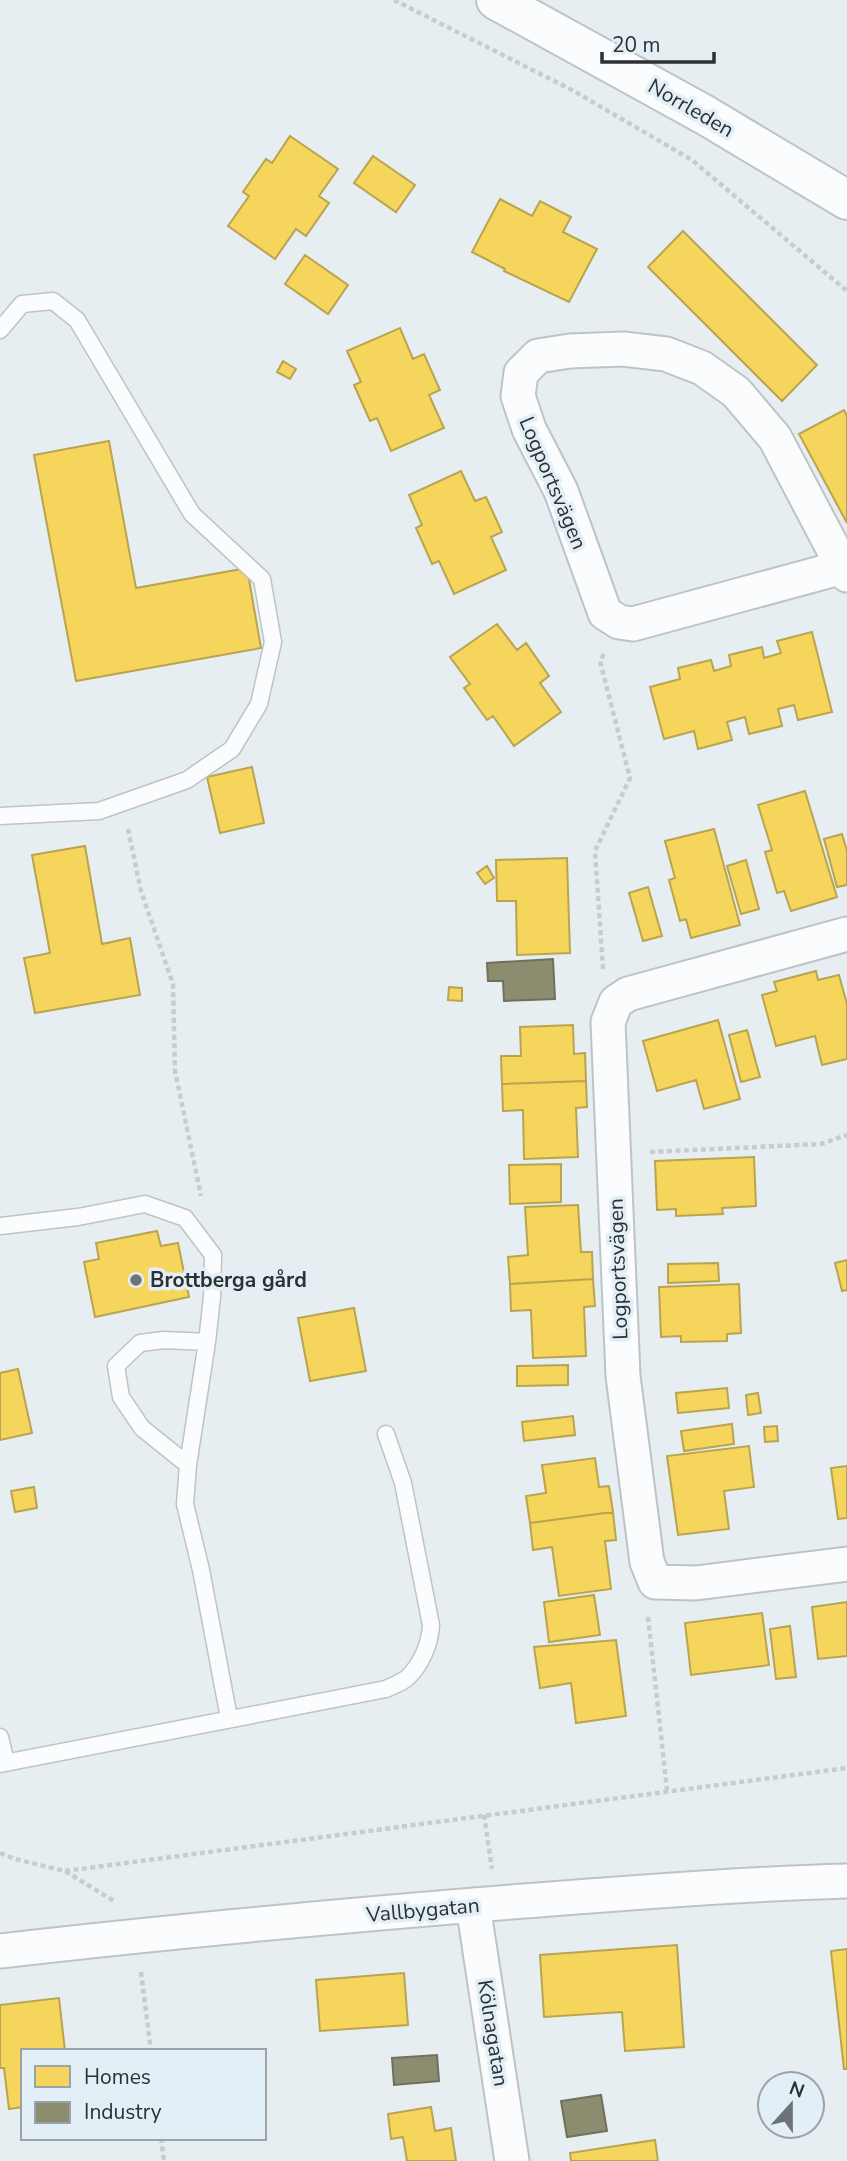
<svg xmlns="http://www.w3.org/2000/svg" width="847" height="2161" viewBox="0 0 847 2161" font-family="'Nunito Sans',sans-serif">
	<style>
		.homes { fill: #f6d55c; stroke: #b9a450; stroke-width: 2 }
		.industry { fill: #8c8c6e; stroke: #6f715c; stroke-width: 2 }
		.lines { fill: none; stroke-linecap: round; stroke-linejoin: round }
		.service-casing { stroke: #bec3c5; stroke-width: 19 }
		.minor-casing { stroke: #bec3c5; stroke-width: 37 }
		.secondary-casing { stroke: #bec3c5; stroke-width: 42 }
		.path { stroke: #c9ccce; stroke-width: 4.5; stroke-dasharray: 5 3.5; stroke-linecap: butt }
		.service { stroke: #fbfcfd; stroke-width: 16 }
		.minor { stroke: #fbfcfd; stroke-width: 33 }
		.secondary { stroke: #fbfcfd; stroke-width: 38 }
		.poi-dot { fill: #6d7376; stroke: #e3eff6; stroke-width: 2.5 }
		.labels { text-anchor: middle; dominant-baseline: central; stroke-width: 7; stroke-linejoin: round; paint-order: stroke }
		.street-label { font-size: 21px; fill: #2c3133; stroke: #e3eff6 }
		.poi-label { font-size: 21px; font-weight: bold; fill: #2c3133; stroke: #e3eff6; text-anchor: start }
	</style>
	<rect width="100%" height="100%" fill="#e7eef2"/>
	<path class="homes" d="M290,136l48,33 -19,27 10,7 -23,33 -10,-7 -21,30 -47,-33 21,-30 -6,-4 23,-33 6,4z
		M373,156l42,29 -19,27 -42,-29z
		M500,199l32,17 8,-15 31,16 -8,15 34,17 -28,53 -65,-31 1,-2 -33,-17z
		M683,231l134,134 -35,36 -134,-134z
		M305,255l43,30 -20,29 -43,-30z
		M400,328l13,31 11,-5 16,36 -11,5 15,33 -53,23 -14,-33 -7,3 -16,-36 7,-3 -14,-31z
		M283,361l13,8 -6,10 -13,-7z
		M844,410l3,6v107l-48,-89z
		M109,441l27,147 111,-20 14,80 -185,33 -42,-226z
		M461,471l14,30 11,-4 16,35 -11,5 15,33 -52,24 -15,-33 -7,3 -16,-36 6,-3 -13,-30z
		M497,624l20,26 9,-7 23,33 -9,7 21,29 -47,34 -21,-30 -6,4 -23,-32 6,-4 -20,-27z
		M812,632l20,80 -34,8 -4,-15 -16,4 4,17 -33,8 -4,-17 -18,5 5,18 -34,9 -4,-18 -30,8 -14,-52 30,-8 -2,-11 33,-8 3,11 17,-5 -2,-11 33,-8 2,11 17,-5 -4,-12z
		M252,767l12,56 -44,10 -13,-56z
		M805,791l32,106 -46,14 -7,-20 -7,2 -12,-41 7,-2 -14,-45z
		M714,829l26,96 -49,13 -5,-19 -6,2 -11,-41 6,-2 -10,-37z
		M842,834l5,17v34l-10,2 -13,-48z
		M85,846l17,98 28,-6 10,57 -105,18 -11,-55 26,-5 -18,-98z
		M567,858l3,95 -53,2 -1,-54h-19l-1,-41z
		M746,860l13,49 -18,5 -14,-48z
		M487,866l7,12 -9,6 -8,-11z
		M648,887l14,49 -19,5 -14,-48z
		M816,971l2,9 21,-5 8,29v55l-25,6 -7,-29 -39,10 -14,-51 15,-4 -3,-9z
		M449,987l13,1v13l-14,-1z
		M718,1020l22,79 -36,10 -8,-29 -39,11 -14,-50z
		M573,1025l1,29 11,-1 1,28 -84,3 -1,-28h20l-1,-29z
		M747,1030l13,47 -19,5 -12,-47z
		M586,1081l1,26 -11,1 2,49 -54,2 -1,-49 -20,1 -1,-27z
		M754,1157l2,49 -34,2 1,6 -47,2v-7l-19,1 -2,-49z
		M561,1164v38l-51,2 -1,-39z
		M578,1205l3,47h11l1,27 -83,5 -2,-27 20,-2 -3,-48z
		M157,1231l4,15 17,-3 11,54 -94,20 -11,-55 15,-3 -3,-16z
		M847,1260v30l-5,1 -7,-28z
		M718,1263l1,18 -51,2v-19z
		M593,1279l2,27 -11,1 2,49 -53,2 -2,-48 -20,1 -1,-27z
		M739,1284l2,49 -14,1v7l-46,1v-6l-20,1 -2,-50z
		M354,1308l12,63 -56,10 -12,-63z
		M568,1365v20l-51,1v-20z
		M18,1369l14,64 -32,7v-67z
		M727,1388l2,20 -51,5 -2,-20z
		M758,1393l3,20 -13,2 -2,-20z
		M573,1416l2,19 -51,6 -2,-19z
		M732,1424l2,20 -50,7 -3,-20z
		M777,1426l1,15 -13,1 -1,-15z
		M749,1446l5,41 -30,4 5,38 -51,6 -11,-79z
		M595,1458l4,29 10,-1 4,26 -83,11 -4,-27 20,-3 -4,-28z
		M847,1466v52l-9,1 -7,-51z
		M34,1487l3,21 -22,4 -4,-21z
		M613,1512l3,28 -11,1 6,48 -52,7 -7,-49 -19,3 -3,-27z
		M594,1595l6,40 -51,7 -5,-40z
		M847,1602v54l-29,3 -6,-52z
		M762,1613l7,52 -78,10 -6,-52z
		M790,1626l6,51 -20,2 -6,-50z
		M616,1640l10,76 -50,7 -5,-40 -31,5 -6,-41z
		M677,1945l7,102 -59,4 -3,-39 -78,5 -4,-62z
		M847,1949v120h-3l-13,-118z
		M404,1973l4,52 -88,6 -4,-51z
		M59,1998l6,53h-42v56l-14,2 -5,-41h-4v-63z
		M431,2107l4,24 16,-3 5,33h-49l-4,-24 -12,2 -3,-25z
		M655,2140l3,21h-87l-1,-8z"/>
	<path class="industry" d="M553,959l2,40 -51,2 -1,-20h-15l-1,-18z
		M437,2055l2,26 -45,4 -2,-27z
		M601,2095l6,36 -40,6 -6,-36z"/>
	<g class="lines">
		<g class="service-casing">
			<path id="service" d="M0,330l22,-26 31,-3 24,19 115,194 70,65 11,63 -14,62 -27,45 -45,31 -88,31 -99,5
				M0,1226l78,-9 67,-13 40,14 28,37 -1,42 -5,45
				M188,1465l-46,-37 -21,-31 -5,-31 24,-23 24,-3 43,2 -19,123 -3,39 16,66 28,148
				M0,1737l6,25
				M0,1764l386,-75c6,-3 15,-6 21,-11 14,-13 23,-34 24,-53l-28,-142 -17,-49"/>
		</g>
		<g class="minor-casing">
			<path id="minor" d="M843,567l-210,57 -14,-2 -14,-9 -44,-122 -32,-62 -11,-33 3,-23 17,-17 32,-5 53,-2 43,5 36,14 34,24 39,46 72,137
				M847,934l-219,60 -12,8 -8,20 15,354 24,186 8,20 41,1 151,-19
				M473,1905l39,256
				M0,1951c174,-20 349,-36 524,-50 107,-8 215,-17 323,-20"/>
		</g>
		<g class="secondary-casing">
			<path id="secondary" d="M496,0l209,115 142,85"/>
		</g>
		<path class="path" d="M394,0l178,90 120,70 155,131
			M128,829l13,62 32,93 2,87 26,125
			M603,969l-8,-118 35,-73 -30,-117 4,-7
			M650,1152l171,-8 26,-9
			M648,1617l19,173
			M484,1815l8,54
			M0,1853l15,6 50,12 49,30
			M65,1871l782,-103
			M141,1972l10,79
			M161,2138l3,23"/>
		<use href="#service" class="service"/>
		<use href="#minor" class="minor"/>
		<use href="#secondary" class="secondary"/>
	</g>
	<circle class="poi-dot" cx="136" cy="1280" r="7"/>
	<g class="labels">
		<g class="street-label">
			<text transform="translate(691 108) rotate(30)">Norrleden</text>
			<text transform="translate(553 483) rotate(67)">Logportsvägen</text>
			<text transform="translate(618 1269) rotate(-92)">Logportsvägen</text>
			<text transform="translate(423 1910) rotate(-5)">Vallbygatan</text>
			<text transform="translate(493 2033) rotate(81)">Kölnagatan</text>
		</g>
		<g class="poi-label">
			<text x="150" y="1280">Brottberga gård</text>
		</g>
	</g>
	<rect x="21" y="2049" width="245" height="91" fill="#e3eff6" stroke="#9aa3a8" stroke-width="2"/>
	<rect x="35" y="2066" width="35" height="21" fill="#f6d55c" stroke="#9aa3a8" stroke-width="2"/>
	<text x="84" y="2084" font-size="21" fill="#2c3133">Homes</text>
	<rect x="35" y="2102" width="35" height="21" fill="#8c8c6e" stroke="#9aa3a8" stroke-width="2"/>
	<text x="84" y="2119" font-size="21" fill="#2c3133">Industry</text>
	<g transform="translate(791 2105) rotate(21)"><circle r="33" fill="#e3eff6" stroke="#9aa3a8" stroke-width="2"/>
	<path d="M0-5L12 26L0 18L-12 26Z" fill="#6d7376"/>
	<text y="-10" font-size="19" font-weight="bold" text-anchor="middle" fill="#2c3133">N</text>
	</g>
	<path d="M602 52v10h112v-10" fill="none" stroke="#2c3133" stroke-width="3.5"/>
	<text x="612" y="52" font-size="21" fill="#2c3133" stroke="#e3eff6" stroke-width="5" paint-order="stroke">20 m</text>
</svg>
